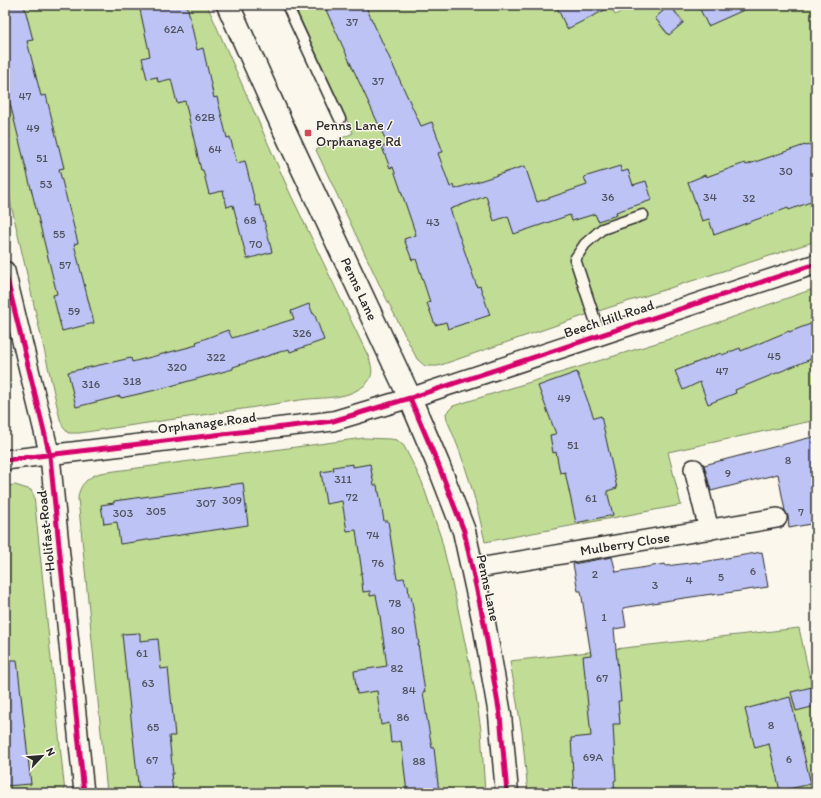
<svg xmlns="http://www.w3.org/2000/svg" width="821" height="798" viewBox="0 0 821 798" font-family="Itim,sans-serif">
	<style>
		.green { fill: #c1dd95; stroke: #768460; fill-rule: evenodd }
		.building { fill: #bdc4f5; stroke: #2b2b2b }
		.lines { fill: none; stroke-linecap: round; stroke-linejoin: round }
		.service-casing { stroke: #2b2b2b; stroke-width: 13 }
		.minor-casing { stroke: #2b2b2b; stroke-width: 22 }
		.secondary-casing { stroke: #2b2b2b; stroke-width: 25 }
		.service { stroke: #fbf7ec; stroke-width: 10 }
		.minor { stroke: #fbf7ec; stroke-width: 19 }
		.secondary { stroke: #fbf7ec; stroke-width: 22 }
		.cycleway-casing { stroke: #fbf7ec; stroke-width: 8 }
		.cycleway { stroke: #d6006c; stroke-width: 5 }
		.poi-dot { fill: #d1495b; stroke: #fbf7ec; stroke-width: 1.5 }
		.labels { text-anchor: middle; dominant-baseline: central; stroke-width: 3; stroke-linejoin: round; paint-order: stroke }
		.number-label { font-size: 12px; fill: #50515e }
		.poi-label { font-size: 14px; fill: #2b2b2b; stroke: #fbf7ec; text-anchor: start }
		.street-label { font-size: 14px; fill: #2b2b2b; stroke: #fbf7ec }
	</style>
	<rect width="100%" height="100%" fill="#fbf7ec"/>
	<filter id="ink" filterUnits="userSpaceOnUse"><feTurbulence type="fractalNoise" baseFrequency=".025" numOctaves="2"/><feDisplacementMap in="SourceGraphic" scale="8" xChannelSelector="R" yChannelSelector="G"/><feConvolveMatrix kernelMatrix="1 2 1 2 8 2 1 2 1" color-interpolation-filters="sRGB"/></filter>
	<g filter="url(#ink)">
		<path class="green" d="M5,5h202l82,186 80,167c5,14 4,23 -10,31 -17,11 -40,8 -59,11 -74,12 -147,22 -221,33h-11l-5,-6 -3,-8 -55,-241z
			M294,5h316l5,10 20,-10h181v236l-233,75 -145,50h-13l-8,-7 -36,-71 -65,-138 37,-17zM670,5l14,17 -16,13 -13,-17z
			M816,288v132l-148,32 13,53 -196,37c-9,-43 -20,-81 -38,-122l-1,-7 7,-7 226,-70z
			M5,368c4,17 6,33 0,50z
			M364,438l26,1 7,1 7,6 18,36 19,56 16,66 19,92 5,34 4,63h-378l-29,-295c1,-13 10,-21 22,-25z
			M15,485l16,5 3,6 31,297h-60v-307z
			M799,628l17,78v87h-288l-6,-61 -12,-71z"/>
		<path class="building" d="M5,5h19l9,35 -6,1 14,55 5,-1 18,73 -5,1 19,74 -4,1 20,79 -32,8 -9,-36 4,-1 -52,-211z
			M139,5h48l10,45 6,-2 11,50 3,-1 10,41 3,-1 7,26 8,-2 11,45 4,-1 12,47 -25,7 -14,-54 -6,2 -4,-16 -14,3 -6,-24h-2l-16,-69 -8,2 -6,-24 -13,3 -1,-5 -10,2 -5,-21 8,-2z
			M338,5h27l56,121 11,-4 11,30 -5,1 12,34 4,-2 1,4 70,-23 12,36 50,-17 -3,-8 36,-11 2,6 6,-2 5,15 13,-4 6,19 -36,12 1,3 -19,6 -3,-7 -23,7 -2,-6 -56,19 -6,-18 -14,5 -8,-25 -36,13 27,78 3,-1 10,29 -42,14 -2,-7 -11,3 -8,-22 3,-1 -14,-43 -4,1 -8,-21 12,-4 -23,-68 -3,1 -8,-21 6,-2 -62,-135z
			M556,5h59l-48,24z
			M670,5l13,18 -14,12 -14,-17z
			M698,5h57l-47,21z
			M816,143v57l-27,10 -1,-2 -74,27 -5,-16 -7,2 -14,-39 17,-7 1,2 39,-14 1,2 59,-20 1,1z
			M309,304l4,10 1,-1 10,27 -34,12 -1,-3 -56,18v2l-77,21 -35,8 -1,-2 -44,11 -8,-35 63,-14 1,4 65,-17 -1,-3 32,-12 4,8 62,-19 -3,-8z
			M816,322v35l-81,33 1,3 -28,11 -8,-22 -17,8 -8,-19 46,-18 1,2 18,-7 1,3 48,-20v1z
			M577,372l17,46 7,-2 16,72 -10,3 6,24 -37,8 -11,-51 -5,1 -4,-21 -3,1 -3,-18 6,-1 -18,-48z
			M816,436v87l-27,5 -1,-12 -3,-5 -7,-37 -67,17 -7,-26z
			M353,464v3l17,-3 4,21h3l1,7h1l5,29h4l9,58 7,-1 2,7h2l1,12 2,-1 8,48h-1l7,48h-2l4,27 5,29h2l5,45h-32l-6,-52 -10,2 -2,-20 -8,2 -4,-34 -20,3 -3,-23 33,-5 -7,-50 -4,-21 -6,1v-5l-7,1 -2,-19h1l-6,-43 -9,1 -5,-30 -16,3 -5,-32 13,-2 -1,-3z
			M243,483l5,42 -128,19 -3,-22 -13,2 -3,-19 13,-2v-2z
			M762,552l6,35 -56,8v-1l-41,6 -48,8 3,19 -12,2 7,72h-3l2,23h-7l3,56 -2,1 1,12h-41l-3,-55 20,-2 -8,-80 8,-1 -10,-64h-3l-5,-27 39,-7 4,15 49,-8 1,2 31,-4v1z
			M140,633v8l18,-2 3,30 7,-1 7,68h-6l4,38h-2l2,19h-34l-17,-159z
			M5,660h12l14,124 -26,2z
			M812,687l4,19 -20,5 -5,-19z
			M790,697l21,87 -31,7 -11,-47 -14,4 -10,-39z"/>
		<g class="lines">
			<g class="service-casing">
				<path id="service" d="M287,5l53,114
					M600,335l-25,-76 10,-15 17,-15 41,-14"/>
			</g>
			<g class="minor-casing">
				<path id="minor" d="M5,271l45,185 34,337
					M5,460l328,-39 77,-23 406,-134
					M694,469l15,61
					M472,569l305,-51"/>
			</g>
			<g class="secondary-casing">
				<path id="secondary" d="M228,5l54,120 128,273 28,66 26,67 20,92 16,92 7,78"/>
			</g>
			<use href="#service" class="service"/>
			<use href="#minor" class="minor"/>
			<use href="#secondary" class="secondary"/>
			<g class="cycleway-casing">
				<path id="cycleway" d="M5,271l45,185 34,337
					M410,398l28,66 26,67 20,92 16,92 7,78
					M5,460l328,-39 77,-23 406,-134"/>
			</g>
			<use href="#cycleway" class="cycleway"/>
		</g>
	</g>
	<rect class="poi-dot" x="304" y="129" width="8" height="8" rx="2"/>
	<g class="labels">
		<g class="number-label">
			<text x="352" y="22">37</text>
			<text x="174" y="29">62A</text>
			<text x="378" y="81">37</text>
			<text x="25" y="96">47</text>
			<text x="205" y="117">62B</text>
			<text x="33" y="128">49</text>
			<text x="215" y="149">64</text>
			<text x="42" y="158">51</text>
			<text x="786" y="171">30</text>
			<text x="46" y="184">53</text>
			<text x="608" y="197">36</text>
			<text x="710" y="197">34</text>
			<text x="749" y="198">32</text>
			<text x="250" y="220">68</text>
			<text x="433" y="222">43</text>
			<text x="59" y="234">55</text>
			<text x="256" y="244">70</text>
			<text x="65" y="265">57</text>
			<text x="74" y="311">59</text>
			<text x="302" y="333">326</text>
			<text x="774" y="356">45</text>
			<text x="216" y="357">322</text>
			<text x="177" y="367">320</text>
			<text x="722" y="371">47</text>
			<text x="132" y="381">318</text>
			<text x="91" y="384">316</text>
			<text x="564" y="398">49</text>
			<text x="573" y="445">51</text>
			<text x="788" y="460">8</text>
			<text x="728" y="473">9</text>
			<text x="343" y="479">311</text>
			<text x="352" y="497">72</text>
			<text x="591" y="498">61</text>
			<text x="232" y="500">309</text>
			<text x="206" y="503">307</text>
			<text x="156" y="511">305</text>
			<text x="801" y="512">7</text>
			<text x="123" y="513">303</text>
			<text x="373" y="535">74</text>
			<text x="378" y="563">76</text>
			<text x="753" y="571">6</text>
			<text x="595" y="574">2</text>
			<text x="721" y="577">5</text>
			<text x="689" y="580">4</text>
			<text x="655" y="585">3</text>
			<text x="395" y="603">78</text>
			<text x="604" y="617">1</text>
			<text x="398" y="630">80</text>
			<text x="142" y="653">61</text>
			<text x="397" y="668">82</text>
			<text x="602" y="678">67</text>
			<text x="148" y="683">63</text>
			<text x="409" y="690">84</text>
			<text x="403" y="717">86</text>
			<text x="771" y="725">8</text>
			<text x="153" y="727">65</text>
			<text x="593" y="757">69A</text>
			<text x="789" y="759">6</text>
			<text x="152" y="760">67</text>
			<text x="419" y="761">88</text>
		</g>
		<g class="poi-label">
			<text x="316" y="125">Penns Lane /<tspan x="316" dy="16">Orphanage Rd</tspan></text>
		</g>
		<g class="street-label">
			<text transform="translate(359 289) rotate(65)">Penns Lane</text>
			<text transform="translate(609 319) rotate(-18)">Beech Hill Road</text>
			<text transform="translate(207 423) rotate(-7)">Orphanage Road</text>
			<text transform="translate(46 531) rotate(-96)">Holifast Road</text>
			<text transform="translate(625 544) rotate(-9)">Mulberry Close</text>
			<text transform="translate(488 588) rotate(78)">Penns Lane</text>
		</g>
	</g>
	<rect width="821" height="798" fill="none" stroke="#fbf7ec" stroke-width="20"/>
	<rect x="10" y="10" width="801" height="778" fill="none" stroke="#2b2b2b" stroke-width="1.5" filter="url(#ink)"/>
	<g transform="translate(42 756) rotate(64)" stroke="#fbf7ec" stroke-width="3" paint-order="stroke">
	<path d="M0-3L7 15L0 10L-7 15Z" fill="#2b2b2b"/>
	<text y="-6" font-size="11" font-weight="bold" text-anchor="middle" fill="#2b2b2b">N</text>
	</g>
</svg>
